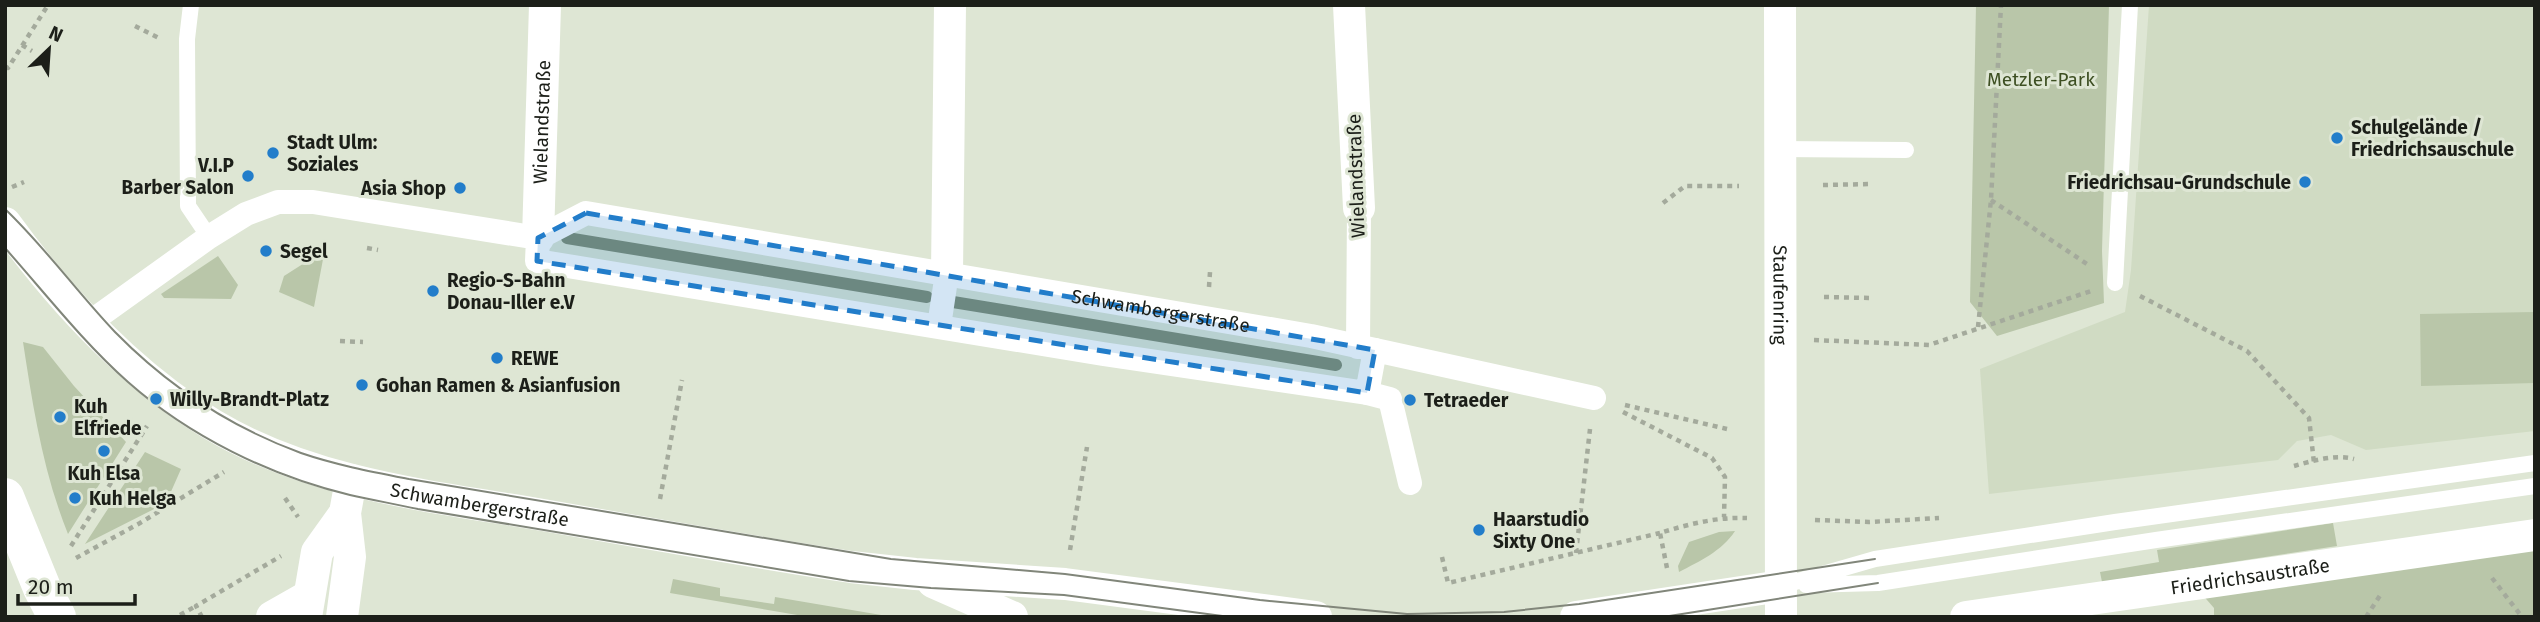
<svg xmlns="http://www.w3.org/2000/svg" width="2540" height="622" viewBox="0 0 2540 622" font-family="'Fira Sans',sans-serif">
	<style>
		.built { fill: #d0dbc3 }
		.green { fill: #b9c6a9 }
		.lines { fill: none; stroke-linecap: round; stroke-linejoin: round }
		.stream { stroke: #7f8b70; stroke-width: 12 }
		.path { stroke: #a4aa9c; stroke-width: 4.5; stroke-dasharray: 5 5; stroke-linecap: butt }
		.service { stroke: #fff; stroke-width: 16 }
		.pedestrian { stroke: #fff; stroke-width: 24 }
		.minor { stroke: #fff; stroke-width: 32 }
		.secondary { stroke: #fff; stroke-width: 38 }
		.tram { stroke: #81867a; stroke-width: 2 }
		.marked { fill: #227dca; fill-opacity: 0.2; stroke: #227dca; stroke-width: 5; stroke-dasharray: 14 9; stroke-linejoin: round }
		.poi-dot { fill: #227dca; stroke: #dee6d4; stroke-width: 2.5 }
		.labels { text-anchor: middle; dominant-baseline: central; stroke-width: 6; stroke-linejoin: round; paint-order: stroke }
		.park-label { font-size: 19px; fill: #3d4f22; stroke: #dee6d4 }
		.street-label { font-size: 19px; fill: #1c1f19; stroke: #dee6d4 }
		.poi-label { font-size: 19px; font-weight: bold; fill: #1c1f19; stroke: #dee6d4; text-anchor: start }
	</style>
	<rect width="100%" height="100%" fill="#dee6d4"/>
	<path class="built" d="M2149,5h386v426l-169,19 -35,-15 -34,6 -19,19 -289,34 -9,-125 145,-57 6,-42z"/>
	<path class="green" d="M1976,5h133l-7,246 2,52 -107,33 -27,-34z
		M320,253l4,1 -10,53 -35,-15 5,-16z
		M218,256l20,29 -7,14 -67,-1 -3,-4z
		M2535,312v71l-114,3 -1,-72z
		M23,342l20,5 31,39 52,56 -58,92c-25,-62 -35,-127 -45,-192z
		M145,452l36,17 -15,34 -81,41z
		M2333,523l4,23 -235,36 -2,-10 59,-10 -2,-12z
		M1735,531c-13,20 -35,30 -56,41l-1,-6 11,-24 30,-10z
		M2535,535v82h-321v-9l-21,-24z
		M673,579l47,9v8l54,8 1,-7 118,20h-84l-139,-24z"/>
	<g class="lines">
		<path class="stream" d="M567,238l360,59
			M953,302l383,63"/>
		<path class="path" d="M135,26l26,13
			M22,45l10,6
			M5,66l3,2 40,-63
			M1823,185l49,-1
			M12,187l12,-5
			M1991,200l96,64
			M1663,203l22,-17h54
			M367,248l11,2
			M1209,287l1,-15
			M2140,296l107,55 62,67 5,45
			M1824,297l47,1
			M1978,327l13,-127 10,-195
			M1814,340l115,5 162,-54
			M340,341l23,1
			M1625,405l102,24
			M1623,412l89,46 13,19 -1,40
			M2294,466c18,-5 41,-12 60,-7
			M285,498l13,19
			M660,499l22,-119
			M1815,520l54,2 70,-4
			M71,546l76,-120
			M1070,550l17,-103
			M1576,553l14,-124
			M1442,557l6,26 212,-50
			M76,558l64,-35 84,-51
			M1667,568l-7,-35c29,-9 56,-16 87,-15
			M2492,578l30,39
			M180,615l16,-9
			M202,617l-6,-11 85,-50
			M2366,617l15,-23"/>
		<path class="service" d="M191,5l-4,34 1,167 21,31
			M1779,149l127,1
			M2115,283l15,-278
			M1806,585l72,-2 278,-43 379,-54
			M1781,586l94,-27 240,-37 420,-59"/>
		<g class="pedestrian">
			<path id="s1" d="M538,238l48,-25 725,123 64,14"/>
			<path d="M89,323l120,-86 37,-23 32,-12h35l225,36 -1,23 566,93 264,39 8,-43 219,48"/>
			<path d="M939,326l8,-53"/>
			<path d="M1358,347l1,-139"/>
			<path d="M1367,393l23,6 20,84"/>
		</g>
		<g class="minor">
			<path d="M1349,5l10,203"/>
			<path id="s2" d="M1780,5l1,612"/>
			<path id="s3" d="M5,223c56,77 126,153 208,202 99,59 217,71 330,90 102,18 205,36 308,52l64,7 150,10 251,33"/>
			<path id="s4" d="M538,238l7,-233"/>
			<path d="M947,273l3,-268"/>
			<path d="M933,582l79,35"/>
			<path d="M272,617l37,-21"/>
			<path d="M306,617l11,-65 28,-39"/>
			<path d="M342,617l8,-60 -5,-44 6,-33"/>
			<path d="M1576,617l205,-31"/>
			<path id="s5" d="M1966,617l569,-82"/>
		</g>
		<path class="secondary" d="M5,497l37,91 15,29"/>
		<path class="tram" d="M5,209c40,38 72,83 110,123 52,53 115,95 186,121 35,12 72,19 108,26l482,80 174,15 195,26 147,14 97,-2 75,-8 296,-45
			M5,248c40,45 78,94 123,134 61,54 142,94 222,113 22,5 45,9 68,14l431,72 82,7 133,7 166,22
			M1663,617l215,-34"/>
	</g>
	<path class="marked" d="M586,213l789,137 -8,43 -830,-132 1,-23z"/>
	<g class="poi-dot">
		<circle cx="2337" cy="138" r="7"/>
		<circle cx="273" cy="153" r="7"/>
		<circle cx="248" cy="176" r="7"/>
		<circle cx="2305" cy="182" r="7"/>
		<circle cx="460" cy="188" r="7"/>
		<circle cx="266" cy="251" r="7"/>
		<circle cx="433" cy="291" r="7"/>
		<circle cx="497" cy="358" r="7"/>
		<circle cx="362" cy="385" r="7"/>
		<circle cx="156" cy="399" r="7"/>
		<circle cx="1410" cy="400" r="7"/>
		<circle cx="60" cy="417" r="7"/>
		<circle cx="104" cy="451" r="7"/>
		<circle cx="75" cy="498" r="7"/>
		<circle cx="1479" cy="530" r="7"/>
	</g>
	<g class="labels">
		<g class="park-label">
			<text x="2041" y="79">Metzler-Park</text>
		</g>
		<g class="street-label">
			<text stroke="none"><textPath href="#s4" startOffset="116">Wielandstraße</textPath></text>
			<text transform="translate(1356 176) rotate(-92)">Wielandstraße</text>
			<text stroke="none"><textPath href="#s2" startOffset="290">Staufenring</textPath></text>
			<text stroke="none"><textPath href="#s1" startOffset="637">Schwambergerstraße</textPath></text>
			<text stroke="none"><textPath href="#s3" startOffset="572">Schwambergerstraße</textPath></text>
			<text stroke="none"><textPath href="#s5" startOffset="287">Friedrichsaustraße</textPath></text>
		</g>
		<g class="poi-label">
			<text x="2351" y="127">Schulgelände /<tspan x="2351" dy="22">Friedrichsauschule</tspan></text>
			<text x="287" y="142">Stadt Ulm:<tspan x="287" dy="22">Soziales</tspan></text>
			<text x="234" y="165" text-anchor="end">V.I.P<tspan x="234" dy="22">Barber Salon</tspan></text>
			<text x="2291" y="182" text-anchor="end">Friedrichsau-Grundschule</text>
			<text x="446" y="188" text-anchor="end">Asia Shop</text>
			<text x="280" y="251">Segel</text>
			<text x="447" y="280">Regio-S-Bahn<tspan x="447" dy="22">Donau-Iller e.V</tspan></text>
			<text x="511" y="358">REWE</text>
			<text x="376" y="385">Gohan Ramen &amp; Asianfusion</text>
			<text x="170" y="399">Willy-Brandt-Platz</text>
			<text x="1424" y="400">Tetraeder</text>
			<text x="74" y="406">Kuh<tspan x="74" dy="22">Elfriede</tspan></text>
			<text x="104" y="473" text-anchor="middle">Kuh Elsa</text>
			<text x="89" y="498">Kuh Helga</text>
			<text x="1493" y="519">Haarstudio<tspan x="1493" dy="22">Sixty One</tspan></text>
		</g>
	</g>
	<rect width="2540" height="622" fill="none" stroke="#1c1f19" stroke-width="14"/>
	<g transform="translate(49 49) rotate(25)" stroke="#dee6d4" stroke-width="5" paint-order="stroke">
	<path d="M0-5L12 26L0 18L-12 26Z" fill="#1c1f19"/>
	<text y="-10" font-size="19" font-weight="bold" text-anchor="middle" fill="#1c1f19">N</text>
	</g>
	<path d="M18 594v10h117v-10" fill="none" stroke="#1c1f19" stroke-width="3.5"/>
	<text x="28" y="594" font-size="21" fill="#1c1f19" stroke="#dee6d4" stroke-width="5" paint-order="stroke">20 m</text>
</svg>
